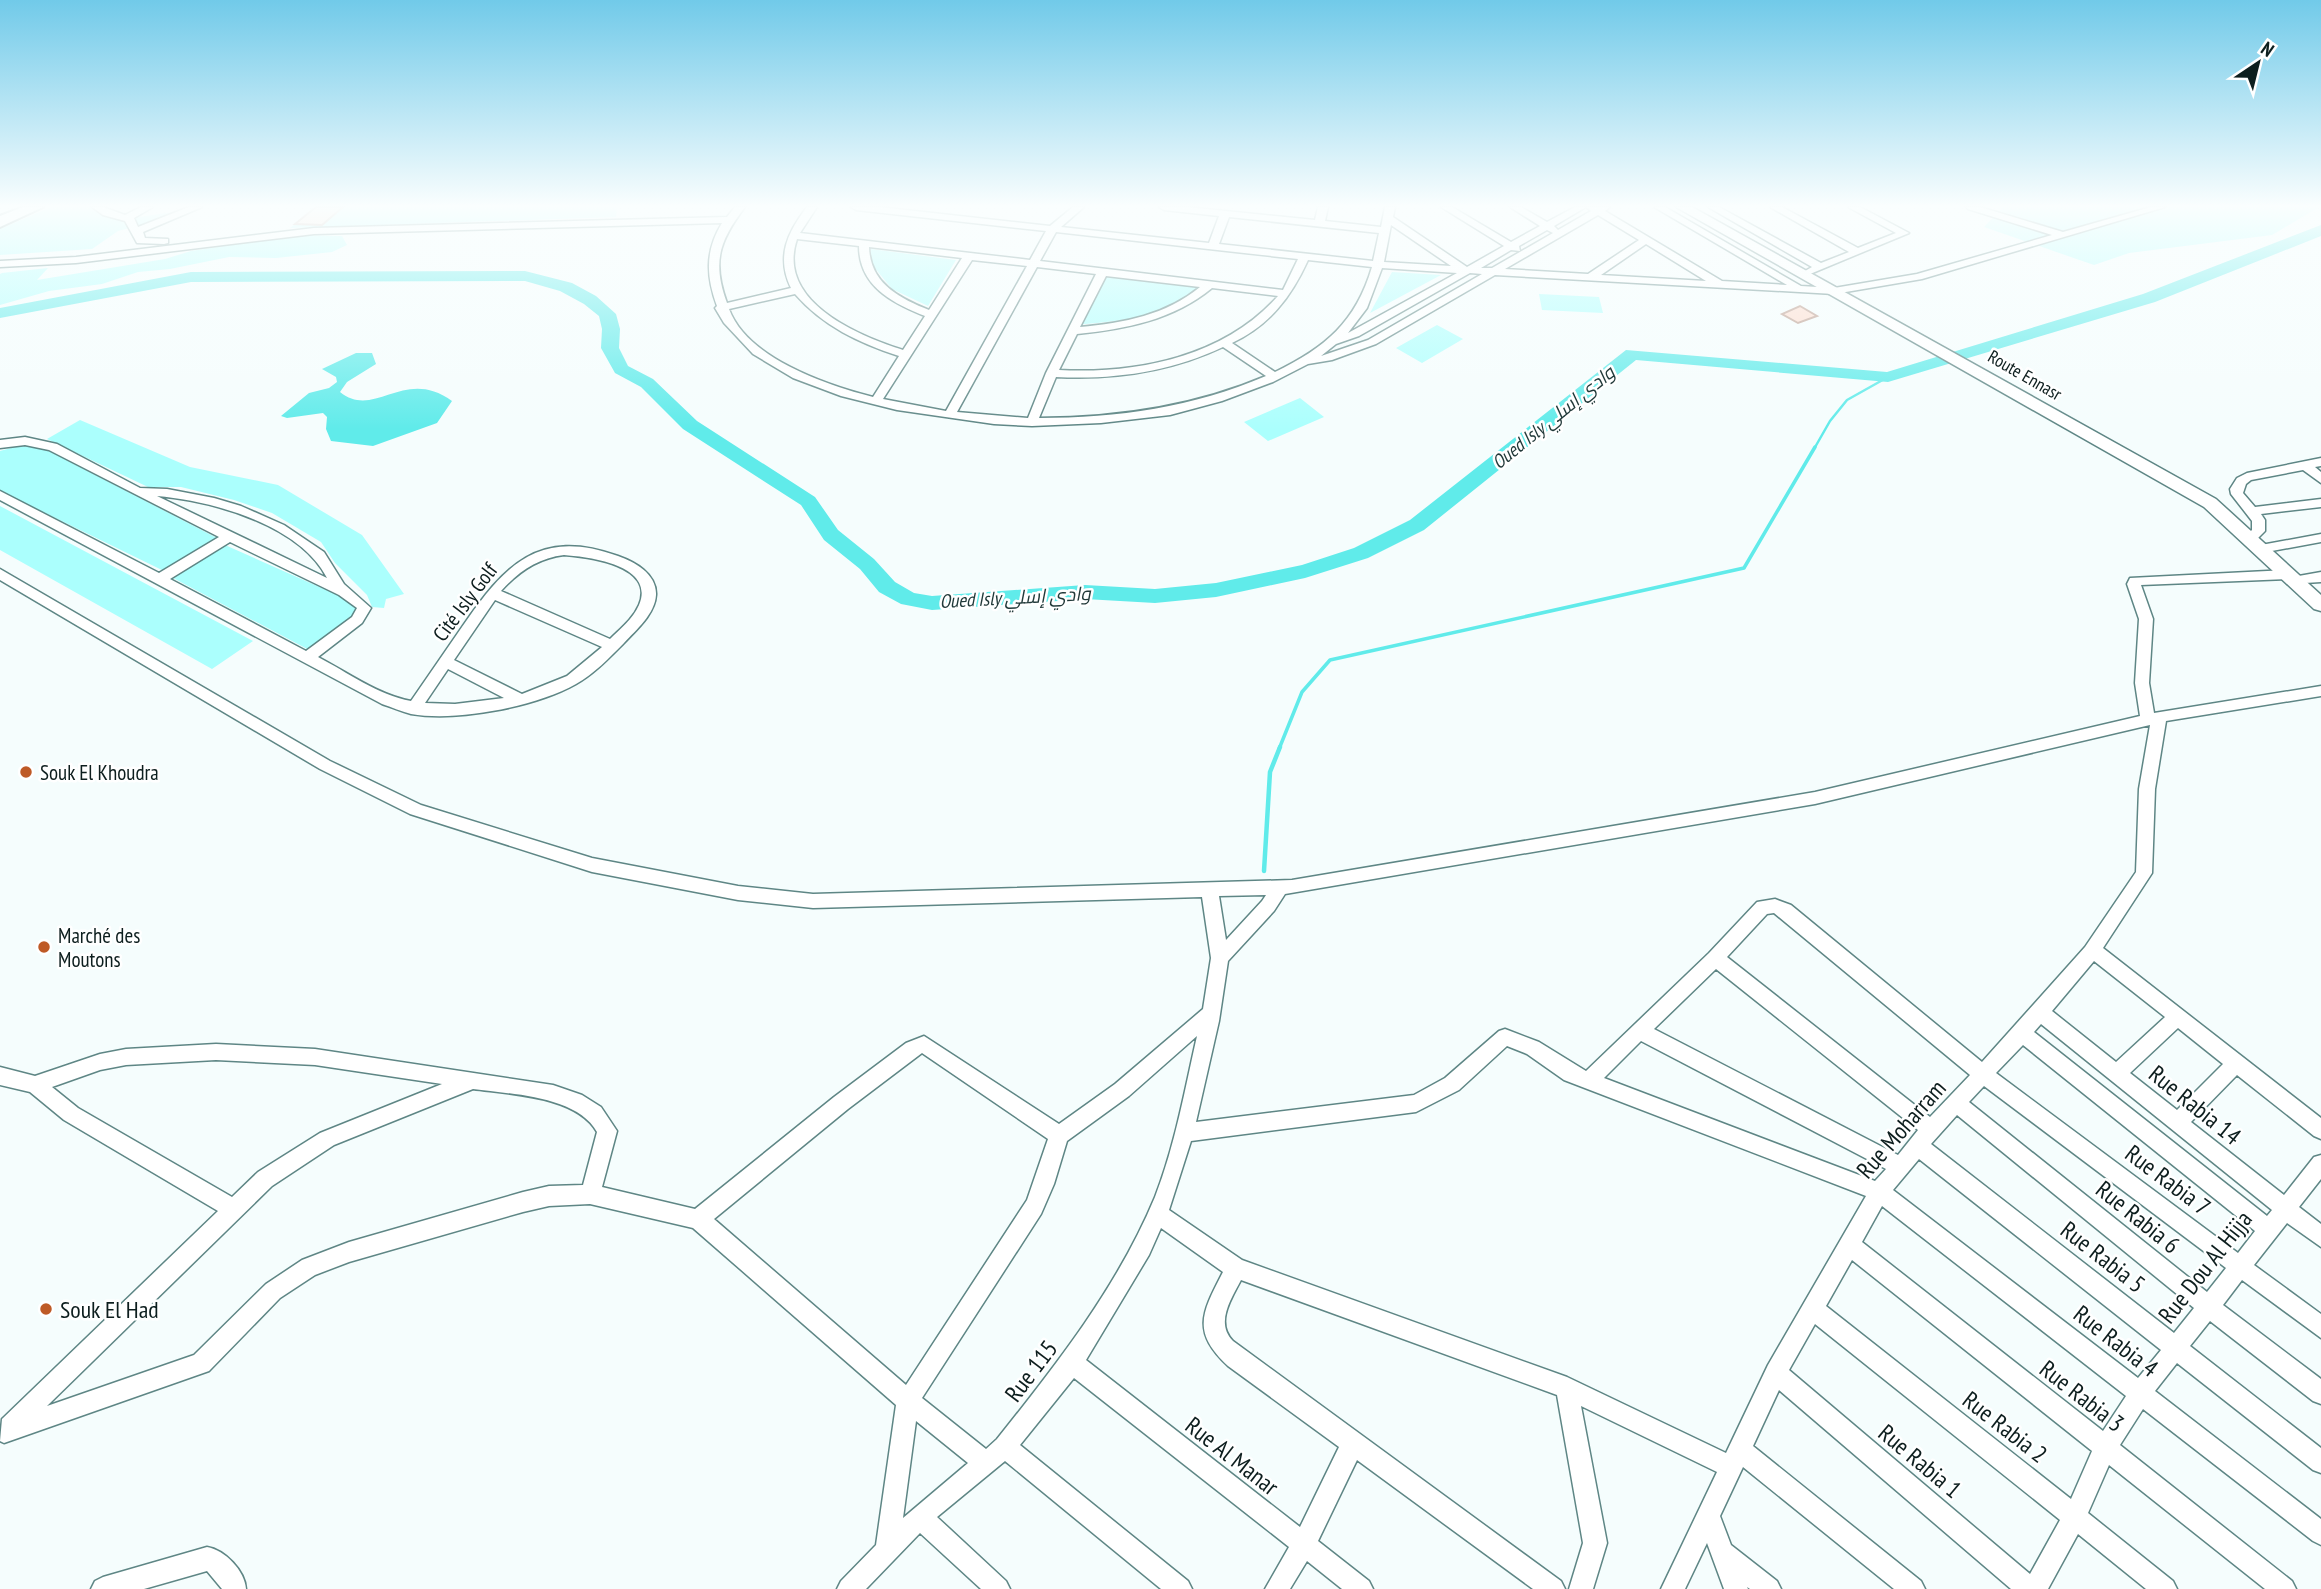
<svg xmlns="http://www.w3.org/2000/svg" width="2321" height="1589" font-family="'PT Sans Narrow',Cairo,sans-serif">
<style>
.green{fill:#abfffd}
.water{fill:#60ebea}
.lines{fill:none;stroke-linecap:round;stroke-linejoin:round}
.stream-far2{stroke:#60ebea;stroke-width:2.5}
.stream-far1{stroke:#60ebea;stroke-width:3.5}
.stream{stroke:#60ebea;stroke-width:4.5}
.river{fill:#60ebea;fill-rule:evenodd}
.building{fill:#fedacb;stroke:#b89788;stroke-width:2}
.minor-casing{stroke:#5e8685;stroke-width:3}
.secondary-casing{stroke:#5e8685;stroke-width:3}
.primary-casing{stroke:#5e8685;stroke-width:4}
.minor{fill:#fff;fill-rule:evenodd}
.secondary{fill:#fff;fill-rule:evenodd}
.primary{fill:#fff;fill-rule:evenodd}
.poi-dot{fill:#be5a26;stroke:#fff;stroke-width:2.5}
.labels{text-anchor:middle;dominant-baseline:central;stroke-width:5;stroke-linejoin:round;paint-order:stroke}
.far-street-label{font-size:18px;fill:#0d1e1e;stroke:#fff}
.far-water-label{font-size:19px;font-style:italic;fill:#223a3a;stroke:#fff}
.street-label{font-size:21px;fill:#0d1e1e;stroke:#fff}
.poi-label{font-size:21px;fill:#0d1e1e;stroke:#fff;text-anchor:start}
.near-street-label{font-size:24px;fill:#0d1e1e;stroke:#fff}
.near-poi-label{font-size:24px;fill:#0d1e1e;stroke:#fff;text-anchor:start}
</style>
<rect width="100%" height="100%" fill="#f5fdfd"/>
<path class="green" d="M51,207H95L106,215L125,219L187,210L173,217L118,231L92,249L0,255V229Z
M317,207H617L616,217L290,228Z
M2003,207H2319L2272,235L2129,253L2094,265L1984,227Z
M299,235L342,236L347,245L332,252L276,258L229,257L170,269L138,272L102,284L49,291L0,305V274L2,273L48,268L37,280L165,259L191,251Z
M871,249L956,260L928,306L892,289L869,261Z
M1392,272L1441,275L1370,313Z
M1108,275L1199,287C1167,318 1118,321 1075,325Z
M1539,294L1599,297L1603,313L1542,310Z
M1437,325L1463,339L1422,363L1396,348Z
M1300,398L1324,417L1268,441L1244,422Z
M80,420L190,467L278,485L362,535L404,594L386,599L384,608L372,607L367,595L335,563L321,542L272,513L234,500L181,487H148L47,439Z
M18,446L41,447L217,538L164,571L0,491V451Z
M0,506L253,641L212,669L0,550Z
M225,545L342,597L355,604L357,616L311,651L173,578Z"/>
<path class="water" d="M356,353H372L376,364L347,382L340,392C375,420 404,366 452,401L437,423L373,446L331,441L326,429L327,417L323,413L287,418L281,416L309,393L329,388L337,382L336,377L322,369Z"/>
<g class="lines">
<path class="stream-far2" d="M1814,449L1830,421L1847,400L1888,377"/>
<path class="stream-far1" d="M1279,749L1302,692L1330,660L1744,568L1815,447"/>
<path class="stream" d="M1264,871L1270,772L1280,747"/>
<path class="river" d="M2321,225V236L2155,302L1888,382L1636,360L1424,530L1368,558L1305,578L1216,597L1155,603L1085,599L932,610L901,604L879,592L860,569L824,540L801,505L683,429L641,387L615,373L601,348L602,329L599,316L584,304L560,291L525,281L191,282L0,318V308L191,272L525,271L572,283L596,296L616,314L620,329L619,348L628,366L653,379L697,421L815,497L838,530L874,559L895,582L914,593L932,596L1085,585L1155,589L1216,583L1302,565L1354,548L1410,520L1626,350L1887,372L2143,294Z"/>
</g>
<path class="building" d="M316,207H343L322,225L295,224Z
M1800,306L1817,316L1798,323L1782,314Z"/>
<g class="lines">
<defs>
<path id="minor" d="M92,207H103L125,215L141,207H153L134,218L138,227L189,207H202L143,232L145,238L168,239V243L164,244L137,243L125,221L103,215Z
M735,207H745C719,241 712,262 727,303L791,288C776,257 787,233 807,207H817L800,233L1030,260L1046,231L856,210L851,207H879L1050,226L1073,207H1084L1061,227L1209,243L1219,216L1164,210L1159,207H1187L1315,220L1318,207H1328L1325,221L1381,227L1385,207H1395L1393,217L1467,267L1504,246L1441,207H1452L1511,242L1540,226L1510,207H1521L1547,222L1575,207H1586L1554,226L1558,230L1591,211L1586,207H1610L1605,211L1722,281L1787,285L1654,207H1665L1801,286L1834,288L1917,274L2052,235L1968,209L1966,207H1980L2063,232L2151,207H2165L1922,279L1834,294L1495,275L1376,344L1332,360L1308,364L1273,382L1222,401L1170,415L1101,423L1032,426L994,424L897,410L841,396L793,378L753,354L724,323L715,308L717,306C706,276 705,251 722,223L314,234L76,263L0,267V261L76,257L314,228L727,217ZM1598,215L1639,240L1588,274L1505,269ZM1229,217L1379,233L1373,261L1219,244ZM1391,225L1451,266L1384,262ZM1547,230L1553,233L1492,268H1481L1511,250L1520,251L1519,246ZM1056,232L1298,259L1283,290L1040,261ZM797,239L859,246C859,286 892,303 925,316L903,350C856,335 776,301 797,239ZM1646,244L1706,281L1601,275ZM869,247L962,258L929,310C899,298 870,283 869,247ZM972,260L1027,266L946,411L883,399ZM1308,260L1372,267C1356,322 1325,348 1275,372L1232,343C1270,325 1291,297 1308,260ZM1037,267L1096,274L1046,373L1028,418L957,412ZM1382,268L1457,273L1348,333L1367,308ZM1470,273L1482,274L1368,340L1321,356L1336,344L1359,336ZM1106,276L1200,287C1166,315 1124,323 1080,327ZM1212,288L1278,296C1224,357 1137,374 1059,370L1077,334C1126,329 1173,320 1212,288ZM795,294C823,326 859,343 899,356L873,397C826,385 747,358 729,309ZM1223,347L1266,376C1193,407 1118,418 1039,418L1056,377C1114,380 1170,372 1223,347Z
M1708,207H1719L1821,263L1849,252L1770,207H1782L1858,248L1896,233L1848,207H1860L1909,233L1810,274L1805,271L1812,267Z
M25,437L57,444L140,488L167,489L214,498L241,506L284,525L324,552L344,584L371,608L362,623L318,657C347,672 378,695 411,701C428,676 445,652 462,627C504,566 538,527 618,556C635,562 657,574 656,595C655,614 636,630 624,643C609,658 594,674 576,684C535,707 457,722 411,714C403,712 391,707 382,704L0,500V491L159,573L219,537L49,450L25,445L0,448V440ZM157,496C213,501 300,525 327,578ZM230,542L339,595L357,608L352,617L306,651L170,579ZM564,555C589,557 656,565 639,605C633,619 620,629 610,639L501,591C518,572 538,558 564,555ZM495,600L602,647L567,676L522,694L454,660ZM448,669L504,698L455,704L425,703Z
M2321,458V466L2315,467L2321,472V483L2303,470L2251,480L2246,484L2243,493L2255,507L2321,499V507L2261,514L2265,520V531L2255,541H2245L2243,538L2252,530V521L2231,494L2230,489L2237,478L2247,473Z
M2321,534V542L2261,553L2254,549L2261,545Z
M0,569L330,761L421,805L592,858L738,886L813,894L1292,880L1815,792L2140,716L2135,683L2139,619L2127,584L2130,578L2287,570L2292,572L2293,577L2321,572V582L2289,584L2288,579L2141,585L2153,619L2149,683L2154,713L2321,686V696L2166,721L2155,789L2152,873L2103,948L2321,1118V1139L2314,1136L2237,1075L2191,1122L2284,1195L2314,1157L2321,1155V1179L2299,1207L2321,1224V1247L2287,1223L2254,1265L2321,1314V1338L2242,1280L2223,1305L2321,1379V1404L2313,1401L2210,1321L2190,1346L2321,1448V1473L2313,1470L2177,1363L2155,1391L2321,1519V1545L2313,1541L2143,1409L2120,1445L2292,1581L2296,1589H2265L2109,1465L2088,1513L2173,1581L2177,1589H2146L2078,1534L2048,1589H2011L1779,1390L1753,1446L1921,1581L1925,1589H1894L1743,1467L1720,1516L1731,1545L1777,1581L1781,1589H1750L1747,1587L1748,1589H1724L1707,1543L1685,1589H1661L1717,1472L1581,1406L1607,1543L1593,1589H1569L1583,1543L1557,1395L1241,1280C1231,1299 1215,1323 1233,1341L1561,1581L1565,1589H1533L1357,1460L1318,1541L1369,1581L1373,1589H1342L1307,1561L1290,1589H1265L1289,1547L1074,1378L1020,1445L1188,1581L1192,1589H1161L1005,1461L937,1517L1006,1581L1010,1589H981L920,1533L866,1589H837L841,1581L876,1545L896,1405L693,1228L590,1204L549,1206L523,1212L349,1262L315,1275L280,1298L209,1371L4,1443L0,1441L2,1419L218,1211L64,1120L30,1092L0,1085V1067L35,1076L100,1054L126,1049L216,1044L315,1049L553,1085L582,1095L601,1107L617,1131L602,1187L695,1209L834,1097L906,1043L924,1036L1059,1124L1115,1084L1203,1009L1211,958L1202,897L813,908L738,900L592,872L410,814L320,769L0,580ZM2150,725L2139,789L2136,872L2085,947L1982,1062L1791,905L1775,899L1757,902L1709,953L1586,1071L1539,1042L1505,1029L1499,1031L1445,1078L1414,1095L1196,1122L1219,1021L1228,961L1274,911L1285,894L1815,804ZM1266,895L1262,901L1226,940L1219,896ZM1774,913L1970,1075L1930,1117L1727,957L1767,914ZM2094,961L2165,1017L2116,1062L2052,1011ZM1716,969L1918,1130L1898,1155L1654,1029ZM2041,1024L2272,1210L2267,1216L2034,1032ZM2178,1028L2223,1064L2177,1110L2130,1073ZM1197,1036C1185,1089 1175,1146 1155,1197C1118,1286 1057,1364 997,1439L986,1449L922,1398L1041,1214L1054,1184L1067,1141L1129,1096ZM1641,1041L1886,1169L1875,1181L1604,1078ZM2023,1045L2255,1231L2238,1253L1996,1073ZM1507,1046L1527,1054L1564,1080L1866,1196L1768,1365L1726,1453L1567,1377L1242,1260L1169,1210L1191,1141L1416,1112L1459,1090ZM922,1053L1048,1139L1027,1200L906,1385L714,1219L848,1109ZM216,1060L315,1065L442,1084L320,1133L258,1172L232,1197L78,1108L52,1087L100,1070L126,1065ZM1984,1086L2226,1268L2207,1292L1969,1102ZM473,1089C510,1094 577,1096 597,1132L583,1185L549,1186L523,1192L349,1242L302,1260L266,1284L194,1355L47,1406L272,1186L334,1145ZM1957,1115L2194,1308L2174,1333L1931,1144ZM1919,1159L2161,1350L2138,1378L1893,1190ZM1882,1206L2126,1396L2103,1431L1862,1242ZM1161,1228L1223,1272C1202,1313 1191,1331 1228,1366L1339,1447L1300,1527L1086,1360L1149,1255ZM1852,1260L2092,1451L2071,1499L1826,1306ZM1815,1324L2060,1520L2030,1574L1789,1370ZM916,1421L968,1463L903,1518Z
M207,1547C225,1550 245,1571 246,1589H222L207,1571L144,1589H91L95,1581L103,1577Z"/>
<path id="secondary" d="M1676,207H1692L2216,499L2321,595V611L2314,609L2204,507Z"/>
<path id="primary" d="M23,207H43L0,227V216Z"/>
</defs>
<use href="#minor" class="minor-casing"/>
<use href="#secondary" class="secondary-casing"/>
<use href="#primary" class="primary-casing"/>
<use href="#minor" class="minor"/>
<use href="#secondary" class="secondary"/>
<use href="#primary" class="primary"/>
</g>
<linearGradient id="sky" x2="0" y2="1"><stop stop-color="#71cae9"/><stop offset="0.48" stop-color="#fafefe"/><stop offset="1" stop-color="#fafefe" stop-opacity="0"/></linearGradient>
<rect width="2321" height="429" fill="url(#sky)"/>
<g class="poi-dot">
<circle cx="26" cy="772" r="7"/>
<circle cx="44" cy="947" r="7"/>
<circle cx="46" cy="1309" r="7"/>
</g>
<g class="labels">
<g class="far-street-label">
<text transform="translate(2025 375) rotate(30)">Route Ennasr</text>
</g>
<g class="far-water-label">
<text transform="translate(1553 417) rotate(-39)">Oued Isly وادي إسلي</text>
<text transform="translate(1015 597) rotate(-3)">Oued Isly وادي إسلي</text>
</g>
<g class="street-label">
<text transform="translate(465 602) rotate(-53)">Cité Isly Golf</text>
</g>
<g class="poi-label">
<text x="40" y="772">Souk El Khoudra</text>
<text x="58" y="935">Marché des<tspan x="58" dy="24">Moutons</tspan></text>
</g>
<g class="near-street-label">
<text transform="translate(2195 1105) rotate(39)">Rue Rabia 14</text>
<text transform="translate(1901 1129) rotate(-49)">Rue Moharram</text>
<text transform="translate(2168 1180) rotate(37)">Rue Rabia 7</text>
<text transform="translate(2138 1217) rotate(39)">Rue Rabia 6</text>
<text transform="translate(2103 1257) rotate(38)">Rue Rabia 5</text>
<text transform="translate(2205 1267) rotate(-52)">Rue Dou Al Hijja</text>
<text transform="translate(2116 1341) rotate(38)">Rue Rabia 4</text>
<text transform="translate(1031 1371) rotate(-53)">Rue 115</text>
<text transform="translate(2082 1396) rotate(38)">Rue Rabia 3</text>
<text transform="translate(2005 1427) rotate(38)">Rue Rabia 2</text>
<text transform="translate(1232 1456) rotate(38)">Rue Al Manar</text>
<text transform="translate(1920 1461) rotate(40)">Rue Rabia 1</text>
</g>
<g class="near-poi-label">
<text x="60" y="1309">Souk El Had</text>
</g>
</g>
<g transform="translate(2258 63) rotate(35)" stroke="#ffffff" stroke-width="5" paint-order="stroke">
<path d="M0-5L12 26L0 18L-12 26Z" fill="#0d1e1e"/>
<text y="-10" font-size="19" font-weight="bold" text-anchor="middle" fill="#0d1e1e">N</text>
</g>
</svg>
